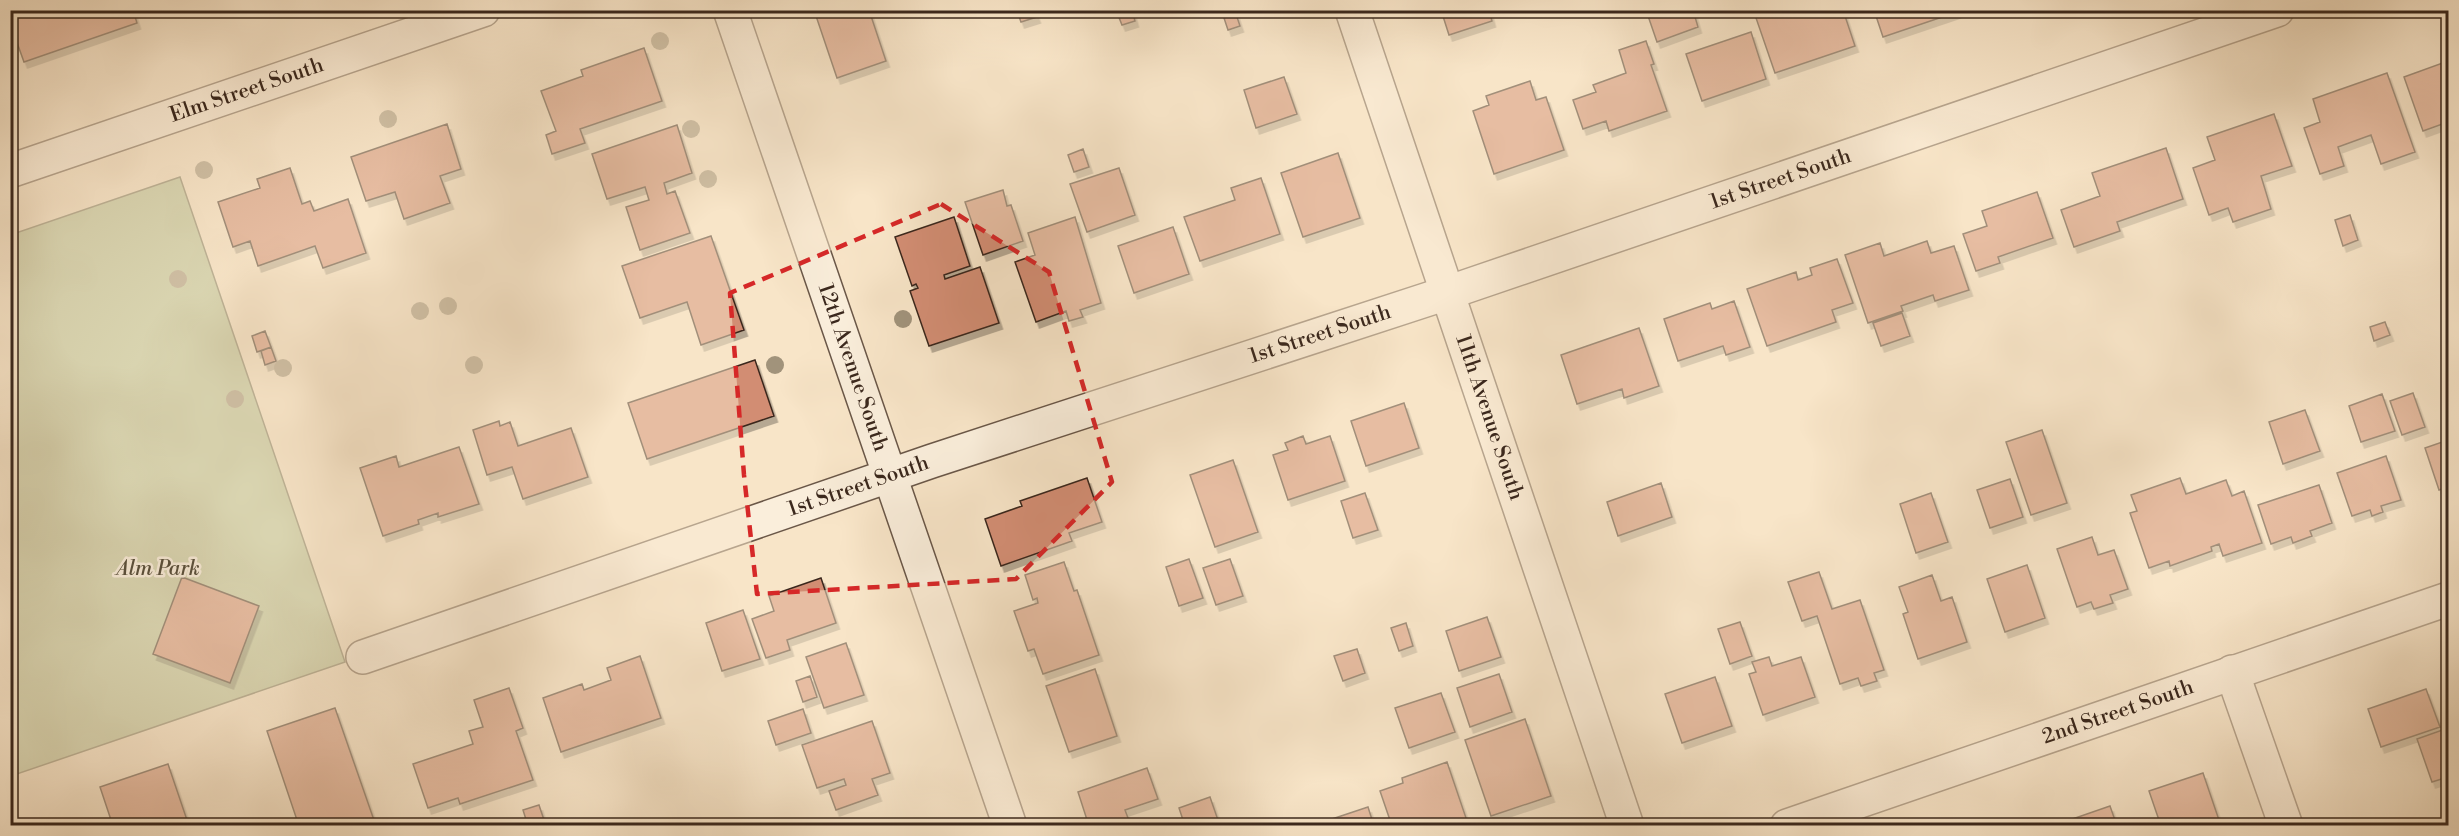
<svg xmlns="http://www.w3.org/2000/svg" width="2459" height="836" font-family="'Libre Bodoni',serif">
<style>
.green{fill:#b8c69a;stroke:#7a775c;stroke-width:1.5}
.building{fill:#d28d73;stroke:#3b281d;stroke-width:1.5;filter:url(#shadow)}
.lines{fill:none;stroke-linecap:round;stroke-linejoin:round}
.minor-casing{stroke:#6a5748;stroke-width:36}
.minor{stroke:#faeedb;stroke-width:33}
.tree{fill:#a1937b}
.marked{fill:none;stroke:#d62828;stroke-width:4.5;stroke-dasharray:12 8;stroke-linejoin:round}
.labels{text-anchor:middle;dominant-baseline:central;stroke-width:5;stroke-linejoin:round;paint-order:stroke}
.street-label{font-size:21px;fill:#3b281d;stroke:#faeedb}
.park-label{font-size:21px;font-style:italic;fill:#5a503c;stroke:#faeedb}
</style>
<defs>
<filter id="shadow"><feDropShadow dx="3.5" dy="6" stdDeviation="0" flood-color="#0004"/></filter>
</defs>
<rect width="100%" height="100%" fill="#f8e5c8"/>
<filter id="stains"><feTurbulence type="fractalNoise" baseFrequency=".00333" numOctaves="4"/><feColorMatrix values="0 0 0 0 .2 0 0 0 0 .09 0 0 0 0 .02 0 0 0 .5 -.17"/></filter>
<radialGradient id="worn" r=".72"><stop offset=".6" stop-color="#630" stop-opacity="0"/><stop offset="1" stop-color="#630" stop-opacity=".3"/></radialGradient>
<path class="green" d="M180,177L345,662L11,776L10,235Z"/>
<path class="building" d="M18,10H133L137,23L24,62L10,23V13Z
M814,10H869L886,61L837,78Z
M1034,10L1037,17L1021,22L1017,11Z
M1116,10H1132L1135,21L1122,25Z
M1441,10H1489L1492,21L1449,35Z
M1646,10H1693L1698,27L1657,42Z
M1767,10H1799L1800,16L1817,10H1843L1855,46L1775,73L1755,15Z
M1874,10H1956L1957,12L1883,37Z
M1236,14L1240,26L1228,30L1224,18Z
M1751,32L1766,79L1702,101L1686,54Z
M1646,41L1654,64L1651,65L1667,111L1609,131L1606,121L1583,129L1573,100L1596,92L1593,85L1626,73L1619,50Z
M644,48L662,101L580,129L585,143L552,154L546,135L556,131L541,91L583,76L581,70Z
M2448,61V122L2423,131L2404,77Z
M2387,73L2415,152L2381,164L2371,135L2338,147L2344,166L2320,174L2304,128L2320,122L2313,99Z
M1284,77L1297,114L1256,128L1244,90Z
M1530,81L1536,100L1546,97L1564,150L1494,174L1473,111L1489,105L1486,96Z
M2274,114L2292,166L2261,176L2271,209L2233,222L2228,208L2209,215L2193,168L2215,160L2207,137Z
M447,124L461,169L440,176L450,203L404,219L395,192L366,201L351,157Z
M677,125L692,173L664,183L667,194L675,191L690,233L640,250L626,207L649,200L645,187L607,199L592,154Z
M2166,148L2183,199L2117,222L2120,231L2074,247L2061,210L2100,196L2092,173Z
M1083,149L1089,167L1074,172L1068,155Z
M1338,153L1360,218L1303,237L1281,173Z
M290,168L302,204L310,201L314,211L348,199L366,253L323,268L315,246L258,266L250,241L233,247L218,202L260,188L257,179Z
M1119,168L1135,215L1087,232L1070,184Z
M1261,178L1280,234L1200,261L1184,217L1235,200L1231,188Z
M1003,190L1007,206L1011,205L1023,241L983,255L965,202Z
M2037,192L2053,238L1998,257L2000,263L1976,271L1963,234L1987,226L1982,211Z
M2350,215L2358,240L2343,246L2335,220Z
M954,217L970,266L944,275L945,279L980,267L999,323L929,346L910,291L918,288L916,284L912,286L895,237Z
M1075,217L1101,303L1080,310L1083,317L1069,321L1066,311L1036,322L1015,262L1035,255L1028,233Z
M1173,227L1189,274L1134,293L1118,246Z
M711,236L744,330L701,345L687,302L640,318L622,266Z
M1927,241L1931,253L1954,246L1969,290L1935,301L1933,295L1901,306L1903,311L1868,323L1845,255L1880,243L1884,256Z
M1837,259L1853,303L1832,310L1836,322L1767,346L1747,289L1796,272L1798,280L1812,275L1810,268Z
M1734,301L1750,347L1726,355L1723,346L1678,361L1664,319L1710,303L1712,309Z
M1902,313L1910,336L1881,346L1873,323Z
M2385,322L2390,335L2374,341L2370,327Z
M1639,328L1659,386L1624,398L1622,389L1577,404L1561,355Z
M265,331L271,347L257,352L252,336Z
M271,347L276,361L265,365L261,351Z
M755,360L774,416L647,459L628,403Z
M2413,393L2425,427L2402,435L2390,401Z
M2382,394L2395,431L2361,442L2349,406Z
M1404,403L1419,448L1366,466L1351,421Z
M2305,410L2320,451L2283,464L2269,422Z
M499,421L500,426L510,422L518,446L571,428L588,477L523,499L512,467L487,475L473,430Z
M2042,430L2067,503L2031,515L2006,442Z
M1303,436L1306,444L1330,436L1345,481L1288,500L1273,455L1288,450L1285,443Z
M2448,440V487L2439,490L2425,448Z
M459,447L479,504L438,517V513L418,520L419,524L383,536L360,468L396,456L399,467Z
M2386,456L2401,500L2381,506L2383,512L2372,516L2370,510L2352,516L2337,473Z
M1233,460L1258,532L1215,547L1190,475Z
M1087,478L1102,522L1069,533L1072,541L1001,566L985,519L1022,506L1020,501Z
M2180,478L2186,494L2226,480L2232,496L2244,491L2262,543L2223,556L2219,544L2211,547L2212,551L2170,566L2169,561L2149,568L2130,513L2137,511L2131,495Z
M2010,479L2023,517L1990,528L1977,490Z
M1661,483L1672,517L1618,536L1607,502Z
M2319,485L2332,523L2310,531L2312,536L2293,543L2291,537L2271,544L2258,505Z
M1365,493L1378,530L1353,538L1341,501Z
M1931,493L1948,542L1916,553L1900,504Z
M2092,537L2098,555L2114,550L2128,589L2110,595L2113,603L2094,609L2091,602L2077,607L2057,549Z
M1189,559L1203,598L1179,606L1166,567Z
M1230,559L1243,596L1216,605L1203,568Z
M1064,562L1074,591L1077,590L1099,655L1043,674L1034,649L1028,651L1014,611L1038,603L1037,598L1033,600L1025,575Z
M2027,565L2045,618L2005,632L1987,579Z
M1819,572L1832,609L1860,600L1884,670L1874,673L1877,681L1861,686L1858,678L1840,684L1817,616L1802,621L1788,582Z
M1932,575L1941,601L1952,597L1967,642L1918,659L1903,614L1908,612L1899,587Z
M182,577L259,606L230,683L153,654Z
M821,578L836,623L787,640L790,650L766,658L752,619L774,611L769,596Z
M743,610L760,659L722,671L706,623Z
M1487,617L1501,657L1459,671L1446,631Z
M1740,622L1752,656L1730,664L1718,629Z
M1406,623L1413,646L1399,651L1391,628Z
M846,643L864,695L824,708L806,657Z
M1357,649L1365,673L1343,681L1334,656Z
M640,656L661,718L561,752L543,698L582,684L584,690L611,680L607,668Z
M1769,657L1772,666L1801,657L1815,697L1763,715L1749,674L1756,672L1752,662Z
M1095,669L1117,736L1069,752L1046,686Z
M1499,674L1512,712L1470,727L1457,688Z
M810,676L817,697L803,702L796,681Z
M1715,677L1732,726L1682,743L1665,694Z
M509,688L523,728L516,731L533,780L460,804L458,798L428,808L413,764L473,744L469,731L483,727L474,700Z
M2426,689L2440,727L2381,747L2368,709Z
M1441,693L1455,732L1409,748L1395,708Z
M335,708L376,826H299L267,731Z
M803,709L811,733L776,745L768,721Z
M1525,719L1551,796L1491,816L1465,740Z
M872,721L890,773L872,779L878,795L836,810L829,791L846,785L844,779L817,788L802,745Z
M2448,728V777L2432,782L2417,739Z
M1447,762L1466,818L1446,826H1418L1416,820L1392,826L1380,791L1403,783L1402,778Z
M168,764L189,826H113L100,787Z
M1147,768L1158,799L1125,810L1128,818L1105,826H1089L1078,792Z
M2203,773L2221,826H2161L2149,791Z
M1210,797L1220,826H1185L1179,808Z
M539,805L546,826H528L523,810Z
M2110,806L2117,826H2055V825Z
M1368,807L1374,826L1314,825Z"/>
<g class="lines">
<defs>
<g id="minor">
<path id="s1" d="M730,10L1010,826"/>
<path id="s2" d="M1352,10L1627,826"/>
<path id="s3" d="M10,171L483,10"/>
<path id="s4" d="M363,657L932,461L1447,293L2277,10"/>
<path d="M2232,672L2286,826"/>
<path id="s5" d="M1787,826L2448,599"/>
</g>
</defs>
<use href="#minor" class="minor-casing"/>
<use href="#minor" class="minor"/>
</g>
<g class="tree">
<circle cx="660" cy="41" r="9"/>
<circle cx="388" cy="119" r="9"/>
<circle cx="691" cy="129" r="9"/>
<circle cx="204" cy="170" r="9"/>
<circle cx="708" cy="179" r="9"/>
<circle cx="178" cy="279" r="9"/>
<circle cx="448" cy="306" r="9"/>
<circle cx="420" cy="311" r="9"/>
<circle cx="903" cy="319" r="9"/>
<circle cx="474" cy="365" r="9"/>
<circle cx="775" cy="365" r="9"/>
<circle cx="283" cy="368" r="9"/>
<circle cx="235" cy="399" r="9"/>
</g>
<path d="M0 0H2459V836H0ZM941,204L1049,272L1112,482L1016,579L757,594L744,475L730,293Z" fill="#f8e5c8" fill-opacity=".55" fill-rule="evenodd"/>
<path class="marked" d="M941,204L1049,272L1112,482L1016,579L757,594L744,475L730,293Z"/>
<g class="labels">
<g class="street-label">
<text stroke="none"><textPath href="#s3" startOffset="250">Elm Street South</textPath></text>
<text stroke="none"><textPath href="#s4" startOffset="1496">1st Street South</textPath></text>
<text stroke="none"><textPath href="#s4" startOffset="1010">1st Street South</textPath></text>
<text stroke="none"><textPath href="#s1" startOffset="378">12th Avenue South</textPath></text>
<text stroke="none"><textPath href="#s2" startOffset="430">11th Avenue South</textPath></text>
<text stroke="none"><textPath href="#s4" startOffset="524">1st Street South</textPath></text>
<text stroke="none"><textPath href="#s5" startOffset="350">2nd Street South</textPath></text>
</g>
<g class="park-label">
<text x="158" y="569">Alm Park</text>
</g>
</g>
<rect width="2459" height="836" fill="none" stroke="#f8e5c8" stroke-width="36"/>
<rect x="12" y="12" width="2435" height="812" fill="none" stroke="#3b281d" stroke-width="3"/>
<rect x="18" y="18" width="2423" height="800" fill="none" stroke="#3b281d" stroke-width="1.5"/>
<rect width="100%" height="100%" filter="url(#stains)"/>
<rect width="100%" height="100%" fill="url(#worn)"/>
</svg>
